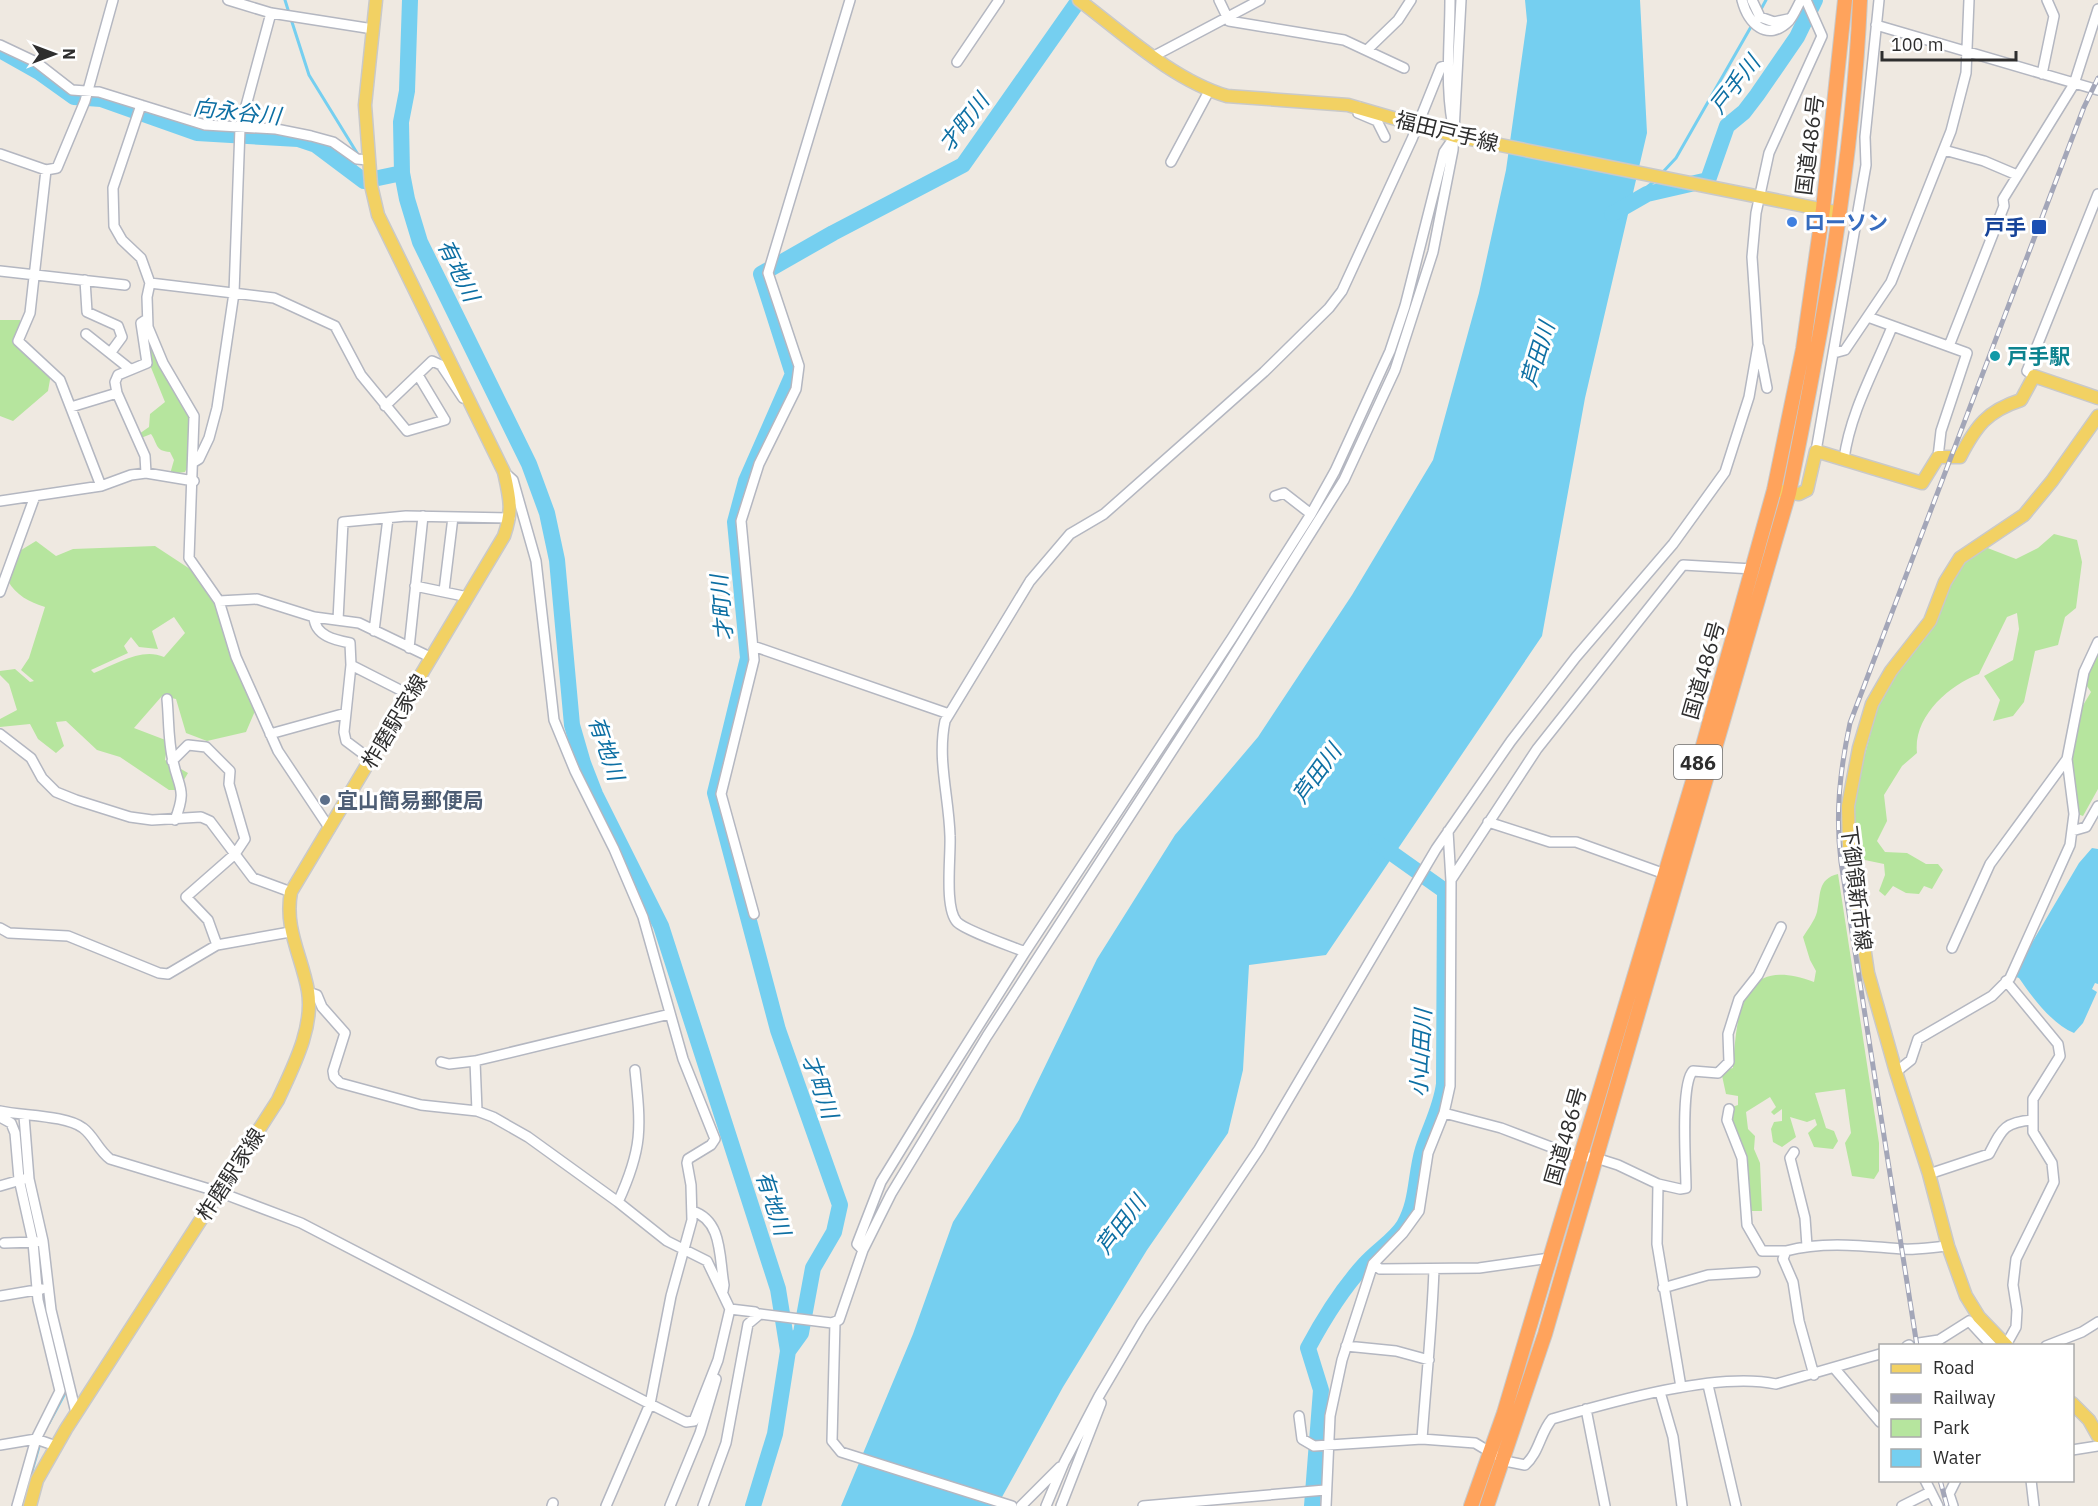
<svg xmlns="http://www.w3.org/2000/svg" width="2098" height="1506" font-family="'IBM Plex Sans','Noto Sans JP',sans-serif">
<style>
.green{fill:#b6e59e;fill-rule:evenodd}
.water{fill:#75cff0}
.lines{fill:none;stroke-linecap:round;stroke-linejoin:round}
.stream{stroke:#75cff0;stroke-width:3}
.river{stroke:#75cff0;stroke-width:16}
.minor-casing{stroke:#b4b7c1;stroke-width:12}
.major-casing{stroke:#c9c9c9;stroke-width:15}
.highway-casing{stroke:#c9c9c9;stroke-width:16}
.minor{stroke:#fff;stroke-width:9}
.major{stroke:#f2d163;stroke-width:12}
.highway{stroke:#ffa35c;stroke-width:14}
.rail-casing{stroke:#a3a6b8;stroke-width:5}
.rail{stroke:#fff;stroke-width:3;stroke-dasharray:9;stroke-linecap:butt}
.shop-dot{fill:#3f7fe0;stroke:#fff;stroke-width:2}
.transit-dot{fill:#1a4fb4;stroke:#fff;stroke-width:2}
.culture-dot{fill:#0f9aa8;stroke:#fff;stroke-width:2}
.service-dot{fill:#5c6f8a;stroke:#fff;stroke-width:2}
.labels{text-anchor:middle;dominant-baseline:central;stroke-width:6;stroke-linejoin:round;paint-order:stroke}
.shield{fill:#fff;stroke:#6d6d6d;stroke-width:1.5}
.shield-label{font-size:20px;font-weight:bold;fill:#2e2e2e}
.street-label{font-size:21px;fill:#2e2e2e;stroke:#fff}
.shop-label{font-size:21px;font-weight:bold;fill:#366cbe;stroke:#fff;text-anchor:start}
.transit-label{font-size:21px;font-weight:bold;fill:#164399;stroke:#fff;text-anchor:end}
.culture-label{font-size:21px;font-weight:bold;fill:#0d838f;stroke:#fff;text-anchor:start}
.service-label{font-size:21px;font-weight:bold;fill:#4e5e75;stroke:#fff;text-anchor:start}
.water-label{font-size:22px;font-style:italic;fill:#0d6fa3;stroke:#fff}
</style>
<rect width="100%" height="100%" fill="#efe9e1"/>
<path class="green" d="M0,320H20L21,327L13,338L51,374L48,391L13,421L0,416Z
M143,327L192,416L190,461L185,472L170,474L174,460L170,452C155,451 158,444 151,434L141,438L139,434L149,427L150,414L165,402L150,365V350Z
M2054,534L2077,540L2082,562L2076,608L2065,617L2058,645L2035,651L2024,702L2013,716L1993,721L2000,700L1984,676L2013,660L2019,629L2017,613L2007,617L1979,674C1948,686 1913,717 1917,753L1902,766L1884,795L1887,821L1877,841L1885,852L1907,853L1926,864H1938L1943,870L1932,889L1924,886L1919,894L1906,893L1893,886L1885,896L1879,891L1885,875L1884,864L1860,859L1859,846L1852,833L1857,784L1880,698L1958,567L1985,547L2016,559L2038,548Z
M36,541L56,556L73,549L155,546L190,569L218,606L233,660L255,711L246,732L207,741L186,733L176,699L162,696L134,728L168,741L165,760L188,773L178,790H169L120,757L97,750L66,721L56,722L64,746L56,753L38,739L30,724L0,727V719L17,710L9,684L0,675V671L15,669L30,682L34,681L21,670L29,658L45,607C29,602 16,595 8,581L13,555ZM174,617L185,633L164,657C142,647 116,664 94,673L91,670L128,653L124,646L131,637L139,647L158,649L152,631Z
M2098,646V789L2083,816L2069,811L2073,722L2091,692L2082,679L2095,660Z
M1838,874L1879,1143V1171L1874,1179L1852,1176L1845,1143L1851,1133L1845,1089L1815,1093L1826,1128L1834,1131L1838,1141L1833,1149L1814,1147L1808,1133L1817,1125L1815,1119L1807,1122L1790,1117L1796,1137L1782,1147L1773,1142L1771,1129L1774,1122L1782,1121V1109L1774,1115L1771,1112L1776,1107L1770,1097L1746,1112L1748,1129L1755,1136L1754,1149L1760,1163L1762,1211H1751L1746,1156L1731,1123L1732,1107L1738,1105V1096L1726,1094L1721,1071L1733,1068C1737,1013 1740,954 1814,982L1816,971L1810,960L1803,937C1808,929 1815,920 1817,912C1821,895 1817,879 1838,874Z"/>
<path class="water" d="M1525,0H1640L1647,133L1585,398L1542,636L1326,955L1249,965L1243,1070L1228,1133L1147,1250L1063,1387L997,1506H841L913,1334L953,1222L1019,1120L1097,959L1175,835L1258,737L1352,595L1433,460L1479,293L1506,170L1527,21Z
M2092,848L2098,849V984L2095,983L2092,989L2097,992L2083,1023L2074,1033C2052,1024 2032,997 2019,978L2016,977V970L2079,863Z"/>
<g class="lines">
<path class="stream" d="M285,0L289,13
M1760,11L1766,0
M291,19L309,75L357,153
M351,172L355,166
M1662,173L1676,158L1752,25
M1628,202L1656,180
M42,1295L64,1385V1395L49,1423
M22,1506L40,1443"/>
<path class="river" d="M410,0L407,91L401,122L402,173L407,199L420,242L529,464L547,513L557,560L572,725L583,763L595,794L661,926L778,1289L788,1351L775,1434L753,1506
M0,50L39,72L74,97L101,99L197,133L298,139L316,145L364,181L402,173
M1612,214L1647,194L1708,180L1727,126L1744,112L1757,95L1797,37L1815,0
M788,1351L801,1333L813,1268L834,1232L840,1205L778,1030L715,793L748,658L735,522L746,481L793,374L761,274L833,233L963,165L1079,0
M1312,1506L1321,1390L1308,1348C1324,1318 1342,1289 1365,1264C1376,1251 1395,1240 1404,1225C1418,1201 1415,1175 1423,1149C1430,1127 1441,1108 1444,1084L1445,891L1376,842"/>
<defs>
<path id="minor" d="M228,0L271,13L373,29
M1219,0L1229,21L1344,40L1404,68
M1742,0C1748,23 1767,43 1789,21C1794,15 1797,7 1801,0
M1752,0L1760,17L1774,22L1788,19
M1876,25L2098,90
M0,45L36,62L72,90L99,92L205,125L276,129L311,136L333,142L357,159L368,160
M1368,49L1398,20L1411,0
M1154,56L1260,0
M957,62L999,0
M2042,74L2054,16L2047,0
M141,105L113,188L114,226L122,240L141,258L150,283L274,298L335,326L361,375L407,431L445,420L418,375
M1359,107L1358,113L1377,121L1385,137
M1944,150L1984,161L2017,175
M0,154L46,170L57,168L85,101L113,0
M1171,162L1209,91
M46,170L30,313L18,341L60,380L101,486
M0,271L125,285
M85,280L87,312L118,326L122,337L111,352
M150,283L147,297L148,327L163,363L194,416L189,558L219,601L236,657L278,751L330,829
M1868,317L1967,353L1941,431L1938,457
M86,334L130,369
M1949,346L2004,206L2003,199L2074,84L2098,9
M1759,347L1767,388
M1834,353L1845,350L1891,282L1951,131L1966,73L1969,0
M2034,376L2027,371L2098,194
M117,393L145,456L146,473
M385,406L432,361L441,365L463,398
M71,407L117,393L115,382L118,375L147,363L141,323L147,319
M1816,451L1866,165L1865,137L1879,0
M1844,459C1850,413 1875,369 1892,327
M194,462L199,459L209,438L217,408L234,293L240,128L271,13
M504,472L513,480L536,561L554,720L575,771L614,849L643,917L683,1059L715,1139L711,1145L688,1159L687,1163L691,1185L692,1220L671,1296L650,1404L606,1506
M1275,496L1284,493L1311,514
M0,501L101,486L131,475L146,473L194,481
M415,586L468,597
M444,591L453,517
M0,592L35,496
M219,601L257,599L314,617L359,623L432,658
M314,617C315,636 335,640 350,643L351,665L410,695
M338,620L343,522L406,516L510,518
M374,631L388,518
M753,646L949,714
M409,648L423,516
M351,665L344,732L346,741L370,759
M167,699C169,719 168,741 173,761C179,790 187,788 175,820
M0,734L31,758L42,778L56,792L76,800L130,817L152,820L201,817L210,821L253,878L291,892
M270,734L346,713
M172,761L188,745L206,747L230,771L229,784L245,839L235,854L186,897L208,920L217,945
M1488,822L1550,842H1576L1665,874
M2072,831L2086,827L2098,806
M1451,880L1537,749L1683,565L1753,569
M754,914L721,794L754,660L741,521L759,464L796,389L799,366L768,273L850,0
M0,928L9,933L68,936L159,973L168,974L217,945L290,932
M1952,948L1990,864L2067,759
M1025,952C1011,946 966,931 957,922C944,908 951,856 950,836C949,797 937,760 945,721L1030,581L1070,534L1104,514L1192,436L1264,372L1329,308L1342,291L1412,139L1441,67L1448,65
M475,1061L477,1111
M441,1062L449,1064L475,1061L670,1014
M1896,1072L1911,1060L1918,1039L1992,996L2010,978L2070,845L2074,814L2067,759L2084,672L2098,642
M1729,1109L1727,1120L1742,1158L1747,1225L1762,1251H1786
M0,1111C22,1116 66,1115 83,1128C94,1136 98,1150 110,1159L219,1192L301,1223L650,1404L686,1422L694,1421L718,1360L730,1309L707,1261L667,1241L618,1202L528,1137L493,1117L477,1111L421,1105L340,1083L334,1077L333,1071L345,1033L322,1007L317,995L308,992
M1444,1113L1501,1128L1572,1155L1596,1158L1618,1165L1658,1184L1680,1189L1686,1188C1686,1166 1680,1084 1693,1071L1718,1073L1729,1062L1728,1034L1739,999L1758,975L1781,927
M24,1116L29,1179L43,1241L51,1310L76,1413
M0,1117L11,1123L15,1133L19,1179L33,1242L38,1300L60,1391L36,1439L17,1506
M1794,1152L1790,1158L1805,1218L1807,1246
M1929,1174L1989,1154C2002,1129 2004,1122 2033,1120
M1658,1184L1657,1244L1681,1387
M0,1186L24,1179
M618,1202C643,1148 641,1128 635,1070
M692,1211C723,1220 719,1258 724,1285L723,1291
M4,1243L37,1242
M863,1250L857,1244L881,1182L924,1112L1025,952L1232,638L1311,514L1335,471L1390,351L1405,306L1444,152L1455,136C1444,91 1450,45 1450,0
M1373,1264L1380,1269L1479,1268L1550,1258
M1663,1288L1708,1275L1755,1272
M0,1296L42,1289
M730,1309L755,1312L758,1315
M835,1322L832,1441L841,1452L1012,1506
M1919,1343L1939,1340L1969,1321L1992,1346
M2006,1345L2016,1327L2017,1310L2013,1285L2016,1259L2054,1182L2052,1163L2033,1132V1099L2060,1056L2058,1044L2006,981
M1346,1346L1396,1351L1429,1360
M1907,1346L1909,1345
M2046,1346L2082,1332L2098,1322
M1835,1369L1880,1422
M1814,1375L1799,1321L1793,1282L1783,1259L1786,1251C1823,1241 1864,1246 1902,1249C1917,1250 1933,1247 1948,1246
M1708,1385L1736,1506
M1660,1392L1673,1437L1682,1506
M1586,1409L1605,1506
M1299,1416L1302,1439L1314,1446L1422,1439L1475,1443L1505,1461L1525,1465C1539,1453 1540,1433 1552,1419C1611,1402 1718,1371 1776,1384L1880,1354
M1422,1439C1426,1382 1432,1326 1434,1269
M0,1445L36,1439L56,1446
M2072,1450L2098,1446
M1925,1480L1938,1506
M2031,1480L2034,1506
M552,1506L553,1503
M670,1506L700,1433L716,1379
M703,1506L726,1443L748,1324L760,1314L832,1323L839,1320L863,1250L891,1194L987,1036L1220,677L1344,480L1395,370L1433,252L1453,150L1461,0
M1021,1506L1060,1467
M1046,1506L1064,1463L1099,1396L1142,1323L1259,1149L1436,849L1511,741L1576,657L1673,544L1725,472L1749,397L1758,345L1752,257L1756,213L1769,153L1822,36L1806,0
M1061,1506L1101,1403
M1143,1506L1325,1490
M1326,1506L1330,1416L1342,1360L1373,1264L1403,1233L1419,1211L1428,1153L1444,1113L1450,1086L1451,881L1448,831
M1902,1506L1930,1492
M1953,1506L1949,1494L1956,1480"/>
<path id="major" d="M1079,0C1124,34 1173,80 1227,96L1348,105L1455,136L1840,213
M1774,490L1799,494L1807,490L1816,451L1922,483L1938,457H1960C1976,426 1987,411 2021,400L2034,376L2098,398
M2007,1346L1979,1317L1966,1296L1948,1246L1929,1174L1896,1072L1868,973L1849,846L1848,806L1859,748L1872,704L1891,671L1930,621L1945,582L1960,558L2024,515L2052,481L2098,416
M2072,1403L2089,1420L2098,1436
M30,1506L37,1480L66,1429L278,1100C293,1067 314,1028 308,991C302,957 284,928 291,892L504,536C513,510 510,499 504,472L378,215L371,185L365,105L376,0"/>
<path id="highway" d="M1471,1506L1504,1413L1550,1258L1697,767L1774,490L1803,349L1823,209L1845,0
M1487,1506L1545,1334L1789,493C1822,331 1853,166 1860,0"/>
</defs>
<use href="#minor" class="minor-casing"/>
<use href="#major" class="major-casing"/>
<use href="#highway" class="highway-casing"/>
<use href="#minor" class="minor"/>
<use href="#major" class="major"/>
<use href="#highway" class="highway"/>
<defs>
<path id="rail" d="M1917,1346L1841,862C1835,814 1840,770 1850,723L2084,107L2098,78
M1940,1480L1947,1506"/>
</defs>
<use href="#rail" class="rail-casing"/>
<use href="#rail" class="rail"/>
</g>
<circle class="shop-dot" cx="1792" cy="222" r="6"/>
<rect class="transit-dot" x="2031" y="219" width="16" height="16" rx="3"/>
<circle class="culture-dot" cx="1995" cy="356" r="6"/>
<circle class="service-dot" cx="325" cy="800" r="6"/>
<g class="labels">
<rect class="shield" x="1674" y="745" width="48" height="34" rx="4.5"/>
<g class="shield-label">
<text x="1698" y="762">486</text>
</g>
<g class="street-label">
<text transform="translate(1447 131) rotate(14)">福田戸手線</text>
<text transform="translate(1809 145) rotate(-83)">国道486号</text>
<text transform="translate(1703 670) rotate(-74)">国道486号</text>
<text transform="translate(394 721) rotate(-59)">柞磨駅家線</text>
<text transform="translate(1857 888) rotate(83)">下御領新市線</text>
<text transform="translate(1565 1136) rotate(-74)">国道486号</text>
<text transform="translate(230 1174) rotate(-57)">柞磨駅家線</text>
</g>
<g class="shop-label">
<text x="1804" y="222">ローソン</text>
</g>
<g class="transit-label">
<text x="2026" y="227">戸手</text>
</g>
<g class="culture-label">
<text x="2007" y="356">戸手駅</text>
</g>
<g class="service-label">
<text x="337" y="800">宜山簡易郵便局</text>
</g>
<g class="water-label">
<text transform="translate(1734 84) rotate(-52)">戸手川</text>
<text transform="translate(237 111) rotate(6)">向永谷川</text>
<text transform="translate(963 122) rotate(-52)">才町川</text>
<text transform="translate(459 270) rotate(64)">有地川</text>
<text transform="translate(1537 354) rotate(-73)">芦田川</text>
<text transform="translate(721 608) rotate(-95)">才町川</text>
<text transform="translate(607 748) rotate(71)">有地川</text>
<text transform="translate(1316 773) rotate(-54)">芦田川</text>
<text transform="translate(1420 1053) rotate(-87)">小山田川</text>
<text transform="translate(821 1086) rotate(71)">才町川</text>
<text transform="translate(774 1203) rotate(72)">有地川</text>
<text transform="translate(1120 1224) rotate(-53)">芦田川</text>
</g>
</g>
<rect x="1879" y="1344" width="195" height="138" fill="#ffffff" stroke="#ababab" stroke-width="1.5"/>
<rect x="1891" y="1364" width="30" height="9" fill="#f2d163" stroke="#ababab" stroke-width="1.5"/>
<text x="1933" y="1374" font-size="18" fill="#2e2e2e">Road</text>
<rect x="1891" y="1394" width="30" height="9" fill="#a3a6b8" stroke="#ababab" stroke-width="1.5"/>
<text x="1933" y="1404" font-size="18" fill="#2e2e2e">Railway</text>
<rect x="1891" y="1419" width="30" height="18" fill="#b6e59e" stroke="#ababab" stroke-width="1.5"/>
<text x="1933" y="1434" font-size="18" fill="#2e2e2e">Park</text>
<rect x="1891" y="1449" width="30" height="18" fill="#75cff0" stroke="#ababab" stroke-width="1.5"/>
<text x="1933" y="1464" font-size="18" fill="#2e2e2e">Water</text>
<g transform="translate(54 54) rotate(90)" stroke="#ffffff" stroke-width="4.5" paint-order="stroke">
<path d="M0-4.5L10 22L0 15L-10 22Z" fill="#2e2e2e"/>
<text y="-9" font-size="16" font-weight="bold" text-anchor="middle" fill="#2e2e2e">N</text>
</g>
<path d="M1882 51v9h134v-9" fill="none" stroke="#2e2e2e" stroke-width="3"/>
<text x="1891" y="51" font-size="18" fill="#2e2e2e" stroke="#ffffff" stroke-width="4.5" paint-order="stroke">100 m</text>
</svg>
